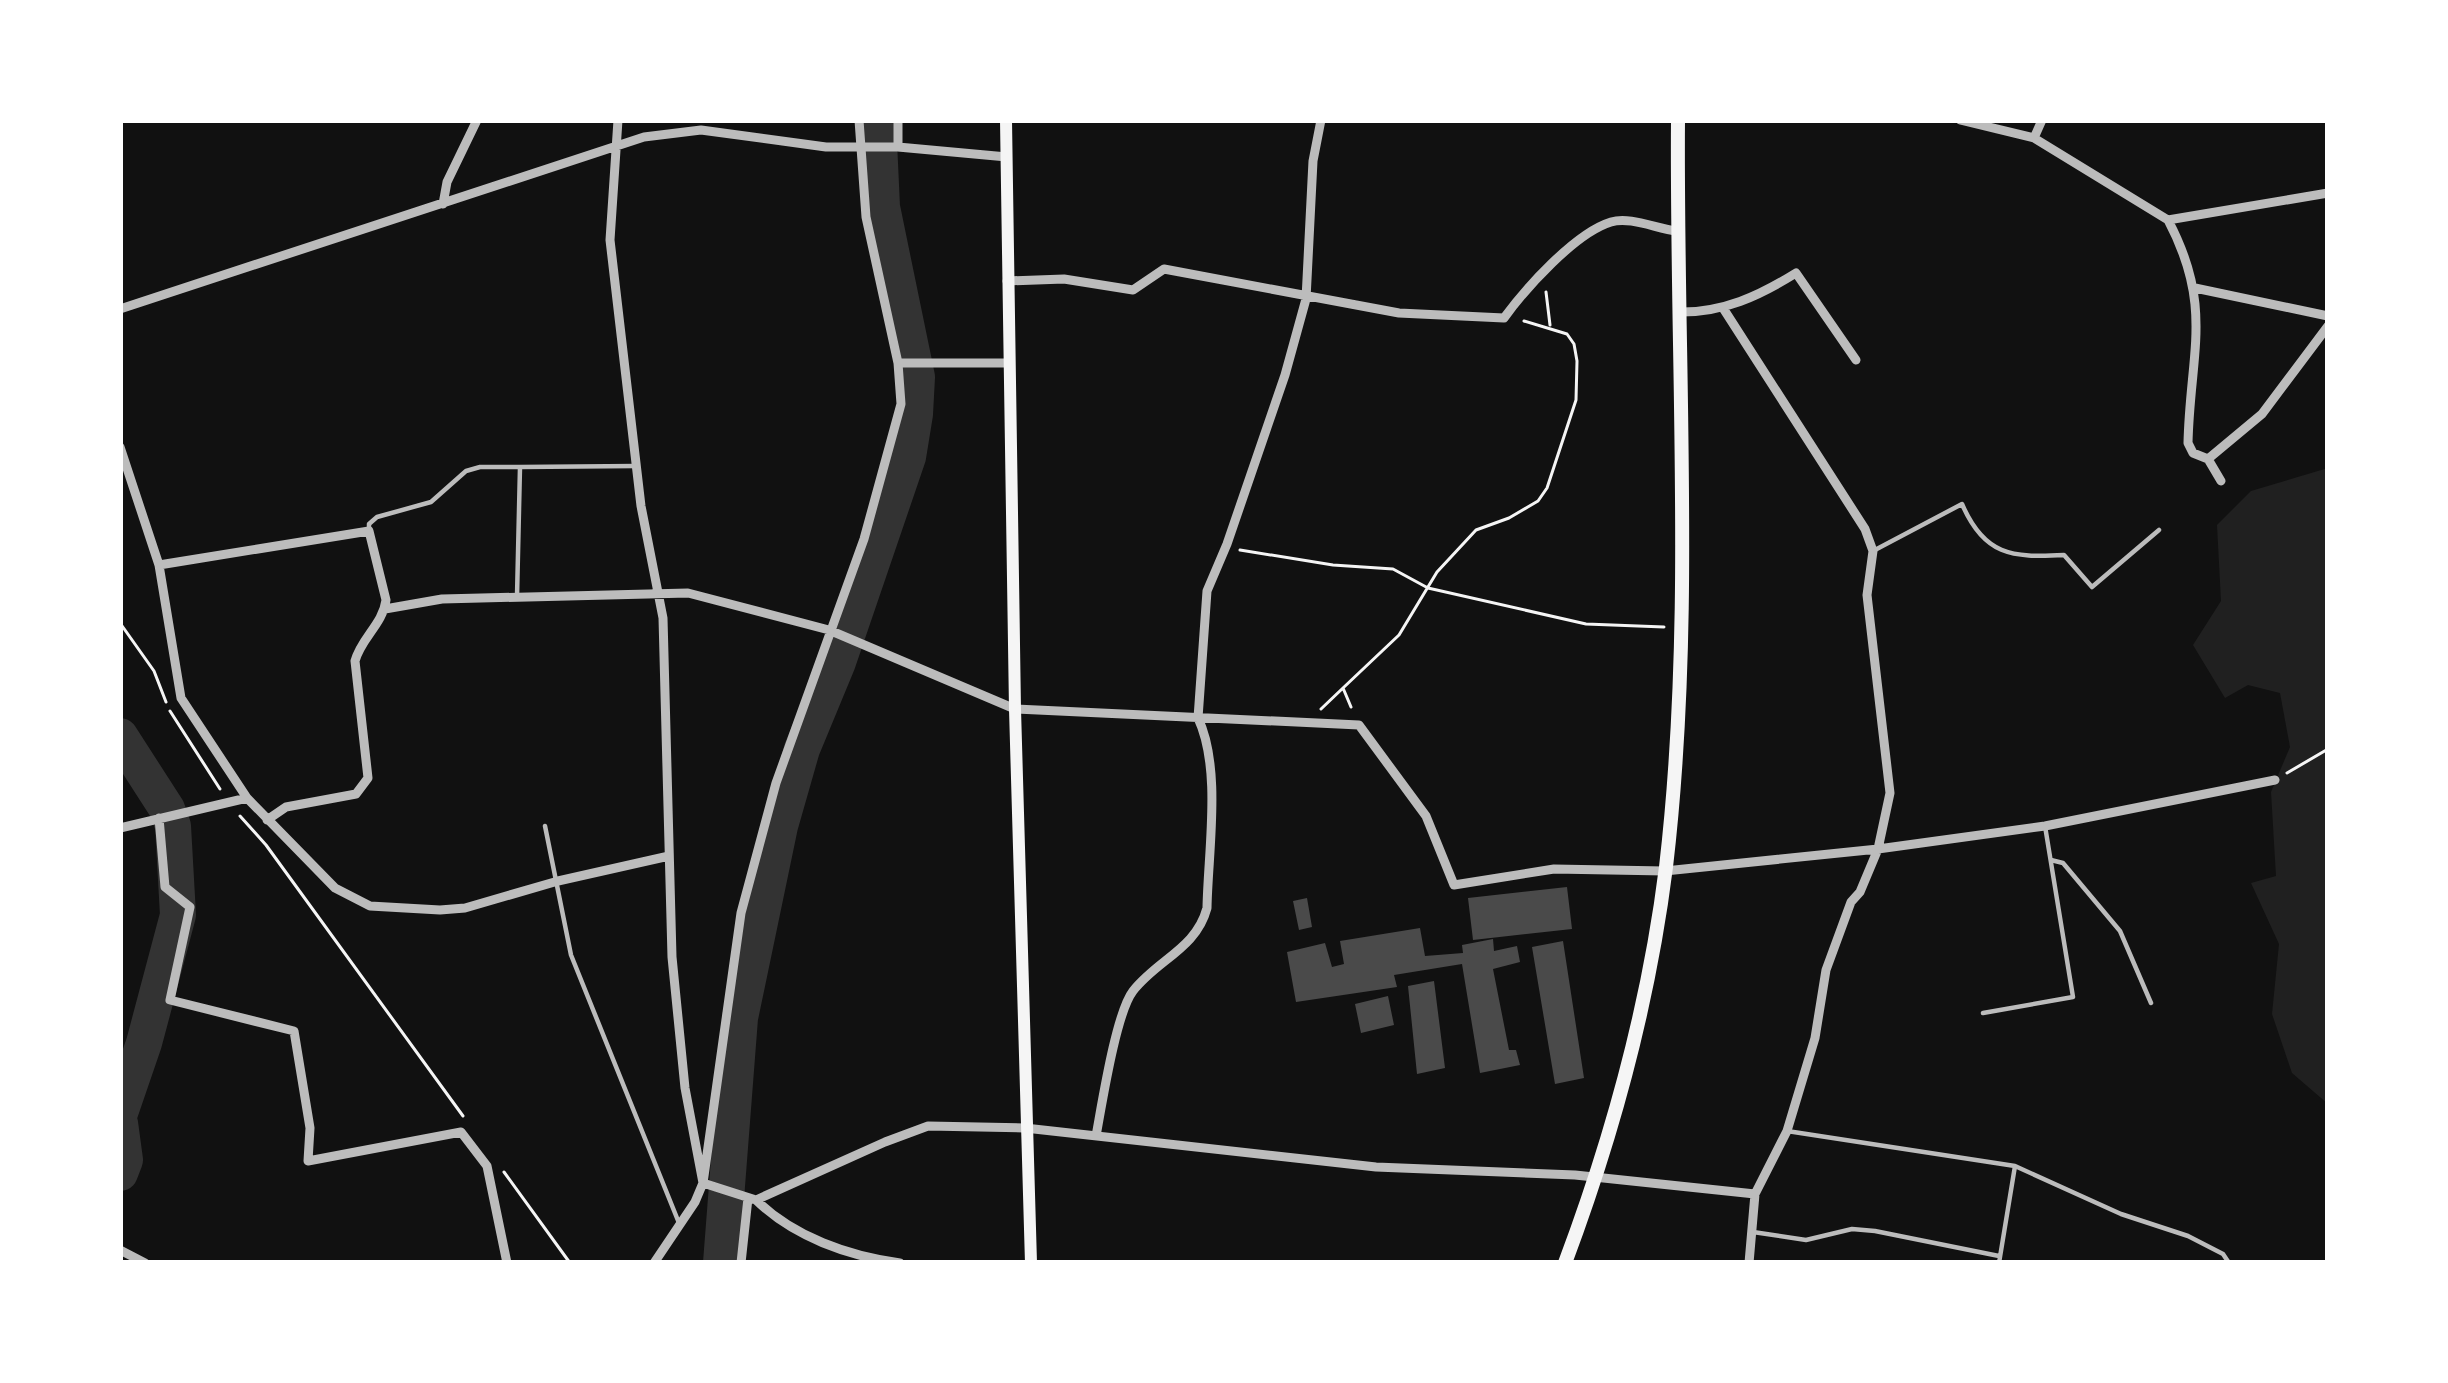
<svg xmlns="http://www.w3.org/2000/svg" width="2448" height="1383" font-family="'Open Sans',sans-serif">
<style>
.green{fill:#202020}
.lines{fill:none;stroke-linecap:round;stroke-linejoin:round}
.river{stroke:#333;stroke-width:36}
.building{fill:#4a4a4a}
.path{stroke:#f5f5f5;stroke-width:3}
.service{stroke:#bcbcbc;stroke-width:4.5}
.minor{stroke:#bcbcbc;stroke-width:9}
.secondary{stroke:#f5f5f5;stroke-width:12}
.primary{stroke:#f5f5f5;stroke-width:14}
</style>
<rect width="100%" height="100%" fill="#111"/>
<path class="green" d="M2328,468V1104L2292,1073L2272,1014L2279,944L2251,883L2276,876L2271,792L2290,747L2280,693L2248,685L2225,698L2193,645L2221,601L2217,525L2251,491Z"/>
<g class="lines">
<path class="river" d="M120,736L167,809L173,826L178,915L144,1043L120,1113
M120,1123L125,1160L120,1173
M721,1263L740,1018L780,826L802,749L838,662L908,457L915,414L917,377L882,207L878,120"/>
</g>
<path class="building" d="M1567,887L1572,929L1473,940L1468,898Z
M1307,898L1312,927L1299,930L1293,901Z
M1420,928L1425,956L1463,953L1462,945L1493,939L1494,951L1517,946L1520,962L1493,969L1509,1050H1516L1520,1065L1480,1073L1462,964L1394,975L1397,987L1296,1002L1287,952L1325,943L1332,967L1344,964L1340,941Z
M1563,941L1584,1078L1555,1084L1532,947Z
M1434,981L1445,1068L1417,1074L1408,986Z
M1388,996L1394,1025L1361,1033L1355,1004Z"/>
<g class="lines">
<path class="path" d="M1546,292L1550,325
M1240,550L1333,565L1393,569L1428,588L1586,624L1664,627
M120,623L154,671L166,702
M1343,688L1399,635L1437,572L1476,530L1509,518L1538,501L1547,488L1576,400L1577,361L1574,344L1567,334L1524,321
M1321,709L1343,688L1351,707
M170,711L220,789
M2287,773L2328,749
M240,816L266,845L463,1116
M504,1172L570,1263"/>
<path class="service" d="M369,531V524L377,517L431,502L466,471L480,467H520
M1873,551L1962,504C1984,555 2011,558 2064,555L2092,587L2159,530
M517,597L520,467L636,466
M545,826L571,955L679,1223
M2051,860L2063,863L2120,931L2151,1003
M1983,1013L2073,997L2045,826
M1787,1131L2015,1166L2121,1214L2188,1236L2223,1254L2229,1263
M1753,1232L1806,1240L1852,1229L1875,1231L1999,1256
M1999,1263L2015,1166"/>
<path class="minor" d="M618,120L610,240L641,506L663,618L672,957L685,1088L703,1183L695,1202L654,1263
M859,120L866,217L898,363L901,404L864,539L776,783L741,913L703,1183L756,1200L885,1142L928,1126L1025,1128L1376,1167L1575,1175L1755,1194
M898,120V147L1007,157
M1960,120L2034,138L2168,220L2328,193
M2034,138L2042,120
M443,204L447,182L477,120
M2168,220C2214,307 2190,353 2188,443L2193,453L2208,459
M1007,281L1064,279L1133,290L1164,269L1399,313L1504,318C1525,289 1575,233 1611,222C1630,216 1657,229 1677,231
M2195,288L2328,316
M1723,308L1865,529L1873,551L1867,595L1890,793L1878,849L1860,892L1851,902L1826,970L1815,1038L1787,1131L1755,1194L1749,1263
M120,309L644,137L701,130L826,147H898
M1678,312C1723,313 1759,296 1796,273L1856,360
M898,363H1008
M120,447L159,565L181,698L247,798L335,888L370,906L440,910L465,908L558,881L669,856
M2221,481L2208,459L2262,414L2328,326
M159,565L369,531L386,600C383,624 361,638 355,661L368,778L356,794L286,807L267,820
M385,609L442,599L688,593L829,630L1015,709L1359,725L1426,816L1454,885L1554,869L1665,871L1878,849L2045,826L2275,780
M159,818L165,887L190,907L170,1000L294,1031L310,1128L308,1161L461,1132L487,1166L507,1263
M120,828L247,798
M1096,1136C1102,1104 1116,1013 1133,991C1158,959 1196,949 1207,908C1208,851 1222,769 1198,718L1207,591L1227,544L1285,375L1306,299L1313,161L1321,120
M756,1200C794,1237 848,1256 900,1263
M120,1250L145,1263
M741,1263L748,1198"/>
<path class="secondary" d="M1006,120L1015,709L1031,1263"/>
<path class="primary" d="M1565,1263C1613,1135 1649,1003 1666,867C1695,619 1676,368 1678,120"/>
</g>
<rect width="2448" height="1383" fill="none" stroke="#ffffff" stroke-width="246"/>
</svg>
